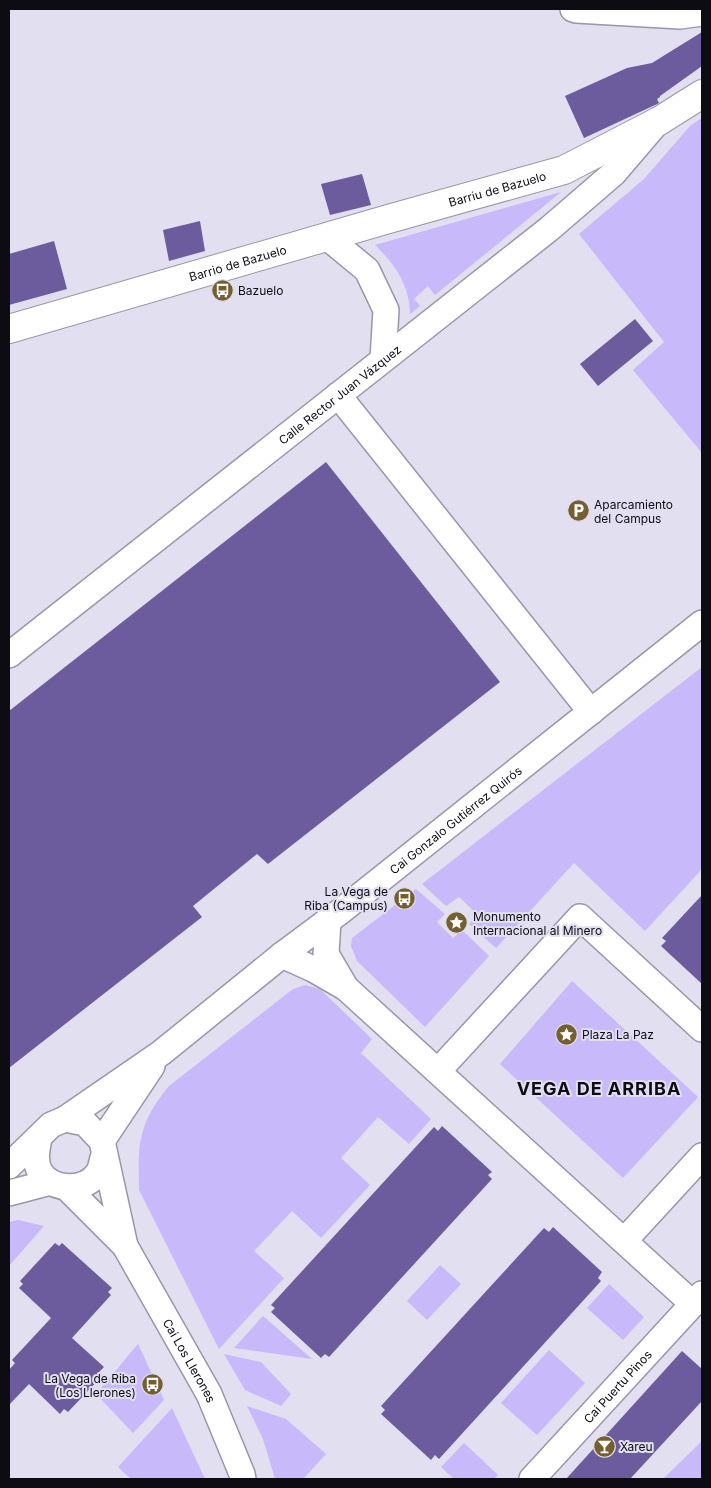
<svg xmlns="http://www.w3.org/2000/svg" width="711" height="1488" font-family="Inter,sans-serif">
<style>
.green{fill:#c7b9fa}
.building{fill:#6d5c9d}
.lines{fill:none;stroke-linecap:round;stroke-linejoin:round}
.minor-casing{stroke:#9996a7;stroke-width:28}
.tertiary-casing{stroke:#9996a7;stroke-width:30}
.minor{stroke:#fff;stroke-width:25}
.tertiary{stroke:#fff;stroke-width:28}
.labels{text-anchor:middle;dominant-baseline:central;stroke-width:4;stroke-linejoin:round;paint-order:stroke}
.street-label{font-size:12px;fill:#0d0c12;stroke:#e2dff1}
.poi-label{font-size:12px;fill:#0d0c12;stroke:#e2dff1;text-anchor:start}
.district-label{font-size:18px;font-weight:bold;letter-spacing:1px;fill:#0d0c12;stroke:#e2dff1}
</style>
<rect width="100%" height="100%" fill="#e2dff1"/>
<path class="green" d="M702,118V453L633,370L664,342L579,234L644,179L690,126Z
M561,192L435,295L428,286L414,299L420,306L410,314C410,286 395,264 375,245Z
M702,667V869L645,931L574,863L496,948L469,924L478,915L459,897L446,906L422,884Z
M416,889L445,914L437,922L453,938L462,930L489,956L425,1027L357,961L351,946L352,938Z
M572,981L698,1097L623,1178L500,1064Z
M305,985L320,989L372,1039L361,1053L431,1119L409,1144L378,1117L341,1158L370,1185L321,1238L292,1211L254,1251L284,1278L219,1349L139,1190C139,1171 137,1150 143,1131C147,1115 159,1098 169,1086L293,989Z
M18,1220L44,1226L9,1266V1222Z
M440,1265L461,1284L427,1320L407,1301Z
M609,1284L644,1317L623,1340L587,1308Z
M263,1316L312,1359L234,1348Z
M138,1344L164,1400L133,1433L96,1394Z
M549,1350L585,1383L537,1435L501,1403Z
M224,1354L261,1362L291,1394L281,1406L245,1390Z
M247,1406L286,1419L326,1454L303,1479H275L263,1439Z
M172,1408L205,1479H131L118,1467Z
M702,1441V1479H663Z
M464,1443L498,1475L494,1479H454L441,1467Z"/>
<path class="building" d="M702,32V66L660,96V97L657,99L659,103L655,105L584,138L565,96L627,68L652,63Z
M362,174L371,205L330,215L321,184Z
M200,221L205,251L169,261L163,230Z
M54,241L67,289L9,305V254Z
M635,319L653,341L598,386L580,364Z
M326,462L500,682L268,864L257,854L193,906L202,917L9,1068V711Z
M702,895V984L661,946L666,941L662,938Z
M442,1126L492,1172L488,1175L492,1179L329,1357L325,1354L321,1358L271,1312L275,1308L271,1305L434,1127L438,1131Z
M553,1227L602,1272L598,1278L601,1281L439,1459L435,1455L431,1460L381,1414L385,1410L381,1406L544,1228L549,1232Z
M55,1243L59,1246L62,1243L112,1288L108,1292L111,1295L72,1338L104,1367L99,1372L103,1375L68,1412L64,1409L60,1414L29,1384L9,1405V1370L15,1363L12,1360L51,1318L19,1288L23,1284L20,1281Z
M682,1351L702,1369V1401L630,1479H566Z"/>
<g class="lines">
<defs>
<g id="minor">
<path d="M573,9L576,10L680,16L702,13"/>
<path d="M327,237L367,270L386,310L383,359"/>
<path d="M338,395L591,712"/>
<path id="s1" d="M9,655L549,229L614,173L655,125"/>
<path d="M328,920L326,954L346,988"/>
<path d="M282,955L313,969L346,988L693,1304"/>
<path d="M438,1071L580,917L702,1029"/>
<path d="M65,1119L85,1123L102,1141L125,1246"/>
<path d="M39,1138C37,1149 34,1161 40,1172C52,1191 85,1192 98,1173C101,1169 102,1160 104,1155"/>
<path d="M102,1141L152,1066"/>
<path id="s2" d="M9,1166L51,1125L65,1119L161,1053L282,955L341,911L702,623"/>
<path id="s3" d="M66,1187L125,1246L209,1394L242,1474L243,1479"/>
<path d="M9,1193L51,1182"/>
<path d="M624,1241L702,1156"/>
<path id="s4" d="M532,1479L702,1294"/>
</g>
<g id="tertiary">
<path id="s5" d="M9,329L392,218L564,170L659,121L702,94"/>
</g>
</defs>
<use href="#minor" class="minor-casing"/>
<use href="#tertiary" class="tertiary-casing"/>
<use href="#minor" class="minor"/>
<use href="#tertiary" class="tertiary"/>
</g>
<defs>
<symbol id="bus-disc" viewBox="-11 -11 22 22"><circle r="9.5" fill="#765f2f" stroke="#e2dff1"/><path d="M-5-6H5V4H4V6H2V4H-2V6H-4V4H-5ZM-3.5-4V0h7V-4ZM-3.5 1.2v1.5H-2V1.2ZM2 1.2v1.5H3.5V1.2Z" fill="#fff"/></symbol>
<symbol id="parking-disc" viewBox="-11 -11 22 22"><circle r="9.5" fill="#765f2f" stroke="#e2dff1"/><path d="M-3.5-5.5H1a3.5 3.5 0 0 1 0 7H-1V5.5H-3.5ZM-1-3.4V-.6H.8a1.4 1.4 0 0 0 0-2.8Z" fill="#fff"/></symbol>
<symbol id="sight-disc" viewBox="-11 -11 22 22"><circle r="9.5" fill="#765f2f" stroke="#e2dff1"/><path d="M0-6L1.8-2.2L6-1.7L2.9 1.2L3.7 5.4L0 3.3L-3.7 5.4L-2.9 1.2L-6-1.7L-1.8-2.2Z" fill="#fff"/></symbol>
<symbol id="bar-disc" viewBox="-11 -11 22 22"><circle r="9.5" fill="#765f2f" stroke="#e2dff1"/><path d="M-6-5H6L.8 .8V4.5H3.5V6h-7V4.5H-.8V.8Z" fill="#fff"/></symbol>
</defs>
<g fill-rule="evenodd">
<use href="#bus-disc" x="210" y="278" width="25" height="25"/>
<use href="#parking-disc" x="566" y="498" width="25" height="25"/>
<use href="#bus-disc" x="392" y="886" width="25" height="25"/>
<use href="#sight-disc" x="444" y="910" width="25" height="25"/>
<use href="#sight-disc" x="554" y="1022" width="25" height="25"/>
<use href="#bus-disc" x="140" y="1372" width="25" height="25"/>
<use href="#bar-disc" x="592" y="1434" width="25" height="25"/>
</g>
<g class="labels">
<g class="street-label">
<text stroke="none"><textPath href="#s5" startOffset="508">Barriu de Bazuelo</textPath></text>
<text stroke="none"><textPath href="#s5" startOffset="238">Barrio de Bazuelo</textPath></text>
<text stroke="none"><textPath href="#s1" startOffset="421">Calle Rector Juan Vázquez</textPath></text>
<text stroke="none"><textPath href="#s2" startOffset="566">Cai Gonzalo Gutiérrez Quirós</textPath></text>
<text stroke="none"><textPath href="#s3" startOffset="215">Cai Los Llerones</textPath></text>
<text stroke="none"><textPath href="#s4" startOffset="126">Cai Puertu Pinos</textPath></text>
</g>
<g class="poi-label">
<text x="238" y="290">Bazuelo</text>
<text x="594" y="504">Aparcamiento<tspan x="594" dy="14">del Campus</tspan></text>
<text x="388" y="891" text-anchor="end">La Vega de<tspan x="388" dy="14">Riba (Campus)</tspan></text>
<text x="473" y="916">Monumento<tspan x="473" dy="14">Internacional al Minero</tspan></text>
<text x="582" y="1034">Plaza La Paz</text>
<text x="136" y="1378" text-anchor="end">La Vega de Riba<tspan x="136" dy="14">(Los Llerones)</tspan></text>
<text x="620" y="1446">Xareu</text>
</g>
<g class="district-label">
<text x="599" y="1088">VEGA DE ARRIBA</text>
</g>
</g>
<rect width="711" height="1488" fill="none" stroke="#0d0c12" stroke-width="20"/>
</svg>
